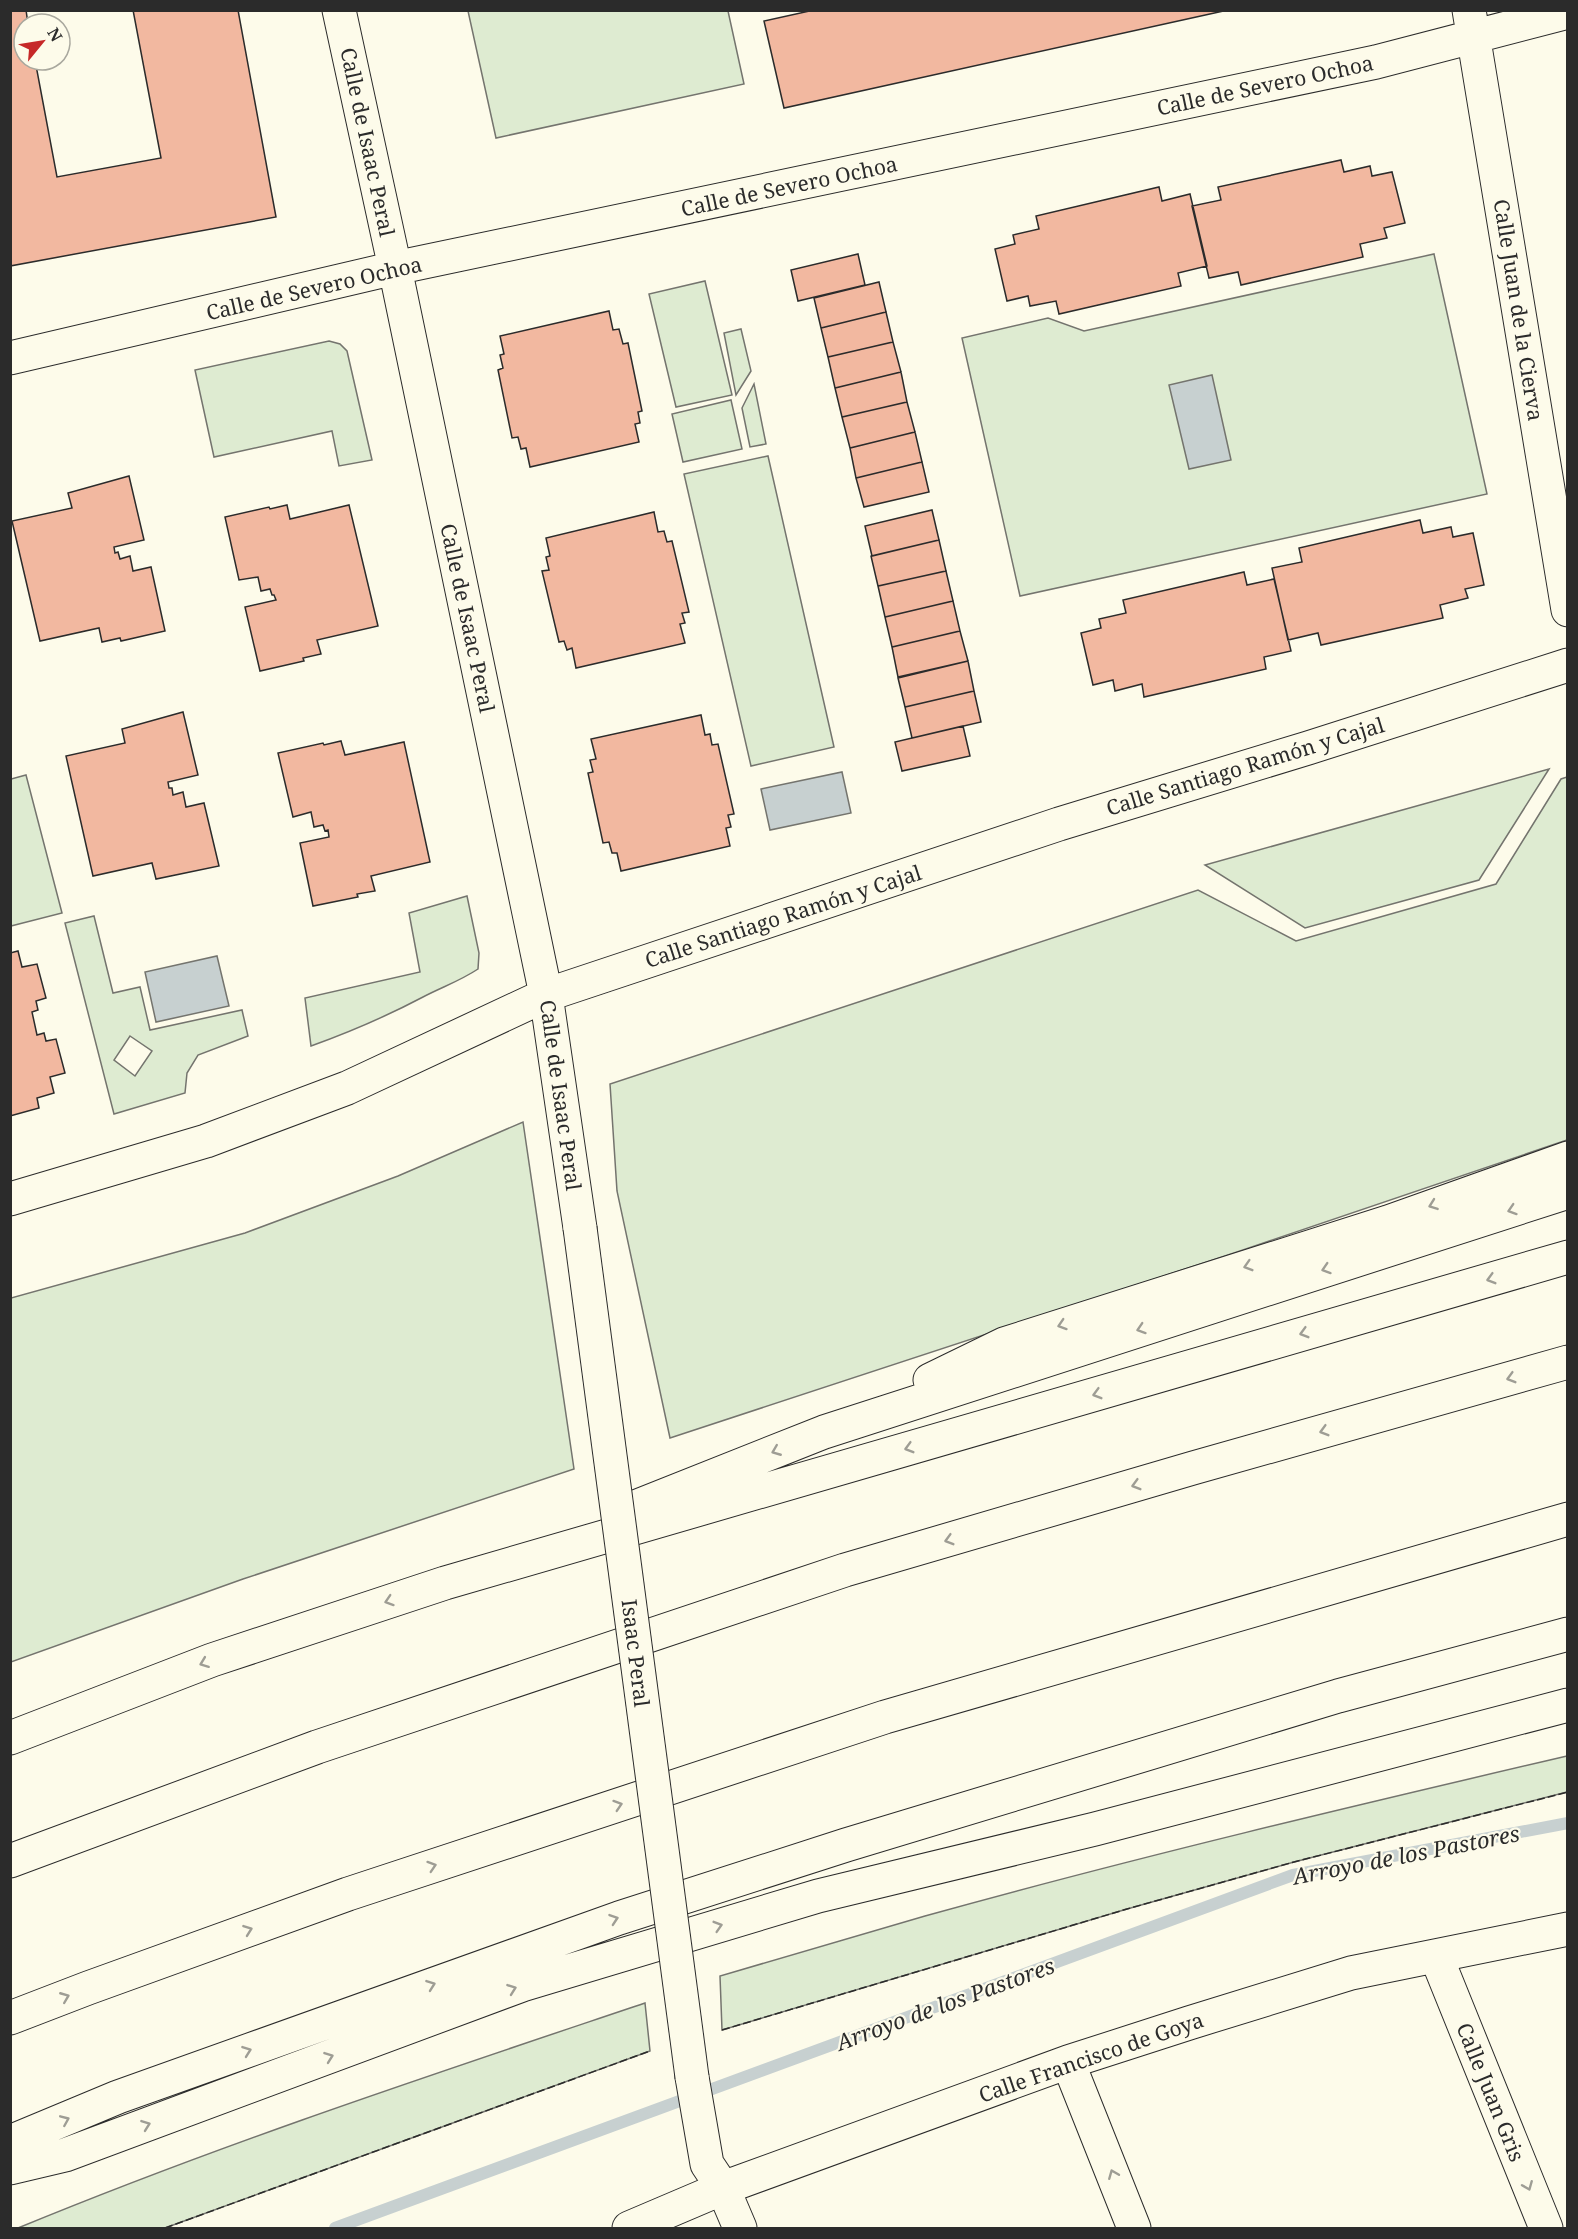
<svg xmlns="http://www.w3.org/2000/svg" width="1578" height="2239" font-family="'Noto Serif',serif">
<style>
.green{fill:#deebd1;stroke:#74746e;stroke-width:1.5;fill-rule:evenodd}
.water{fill:#c7d0d0;stroke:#74746e;stroke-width:1.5}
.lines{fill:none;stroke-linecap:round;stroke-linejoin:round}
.stream{stroke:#c7d0d0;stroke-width:12}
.building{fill:#f2b8a0;stroke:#2b2b2b;stroke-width:1.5}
.minor-casing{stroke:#2b2b2b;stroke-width:35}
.motorway-casing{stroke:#2b2b2b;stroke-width:35}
.minor{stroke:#fdfbea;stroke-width:33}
.motorway{stroke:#fdfbea;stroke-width:33}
.minor-bridge-casing{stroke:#2b2b2b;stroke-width:35;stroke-linecap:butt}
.minor-bridge{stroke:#fdfbea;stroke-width:33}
.fence{stroke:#2b2b2b;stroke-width:1.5;stroke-dasharray:8 3;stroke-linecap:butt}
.oneway{stroke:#9e9d94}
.labels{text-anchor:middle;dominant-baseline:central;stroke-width:4.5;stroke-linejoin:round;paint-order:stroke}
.street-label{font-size:21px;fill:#2b2b2b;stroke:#fdfbea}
.water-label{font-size:22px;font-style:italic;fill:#2b2b2b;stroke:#fdfbea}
</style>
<rect width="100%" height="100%" fill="#fdfbea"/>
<path class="green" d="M468,11H728L744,84L496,138Z
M1434,254L1487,494L1020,596L962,338L1048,318L1084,331Z
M705,281L732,395L676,407L649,294Z
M741,329L751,371L736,395L724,333Z
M329,341L340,344L347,351L372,460L339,466L332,431L214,457L195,370Z
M754,384L766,444L750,447L742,408Z
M731,400L742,449L683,462L672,414Z
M768,456L834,747L751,766L684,474Z
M1549,769L1479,880L1305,928L1205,865Z
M26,775L62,913L11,926V779Z
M1567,777V1140L1240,1251L670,1438L617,1191L610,1084L1198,890L1296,941L1496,884L1561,779Z
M467,896L479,953L478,969C460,981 442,987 423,997C387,1016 350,1032 311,1046L305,998L420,972L409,913Z
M94,916L113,993L140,987L150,1030L242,1010L248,1036L198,1055L187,1073L185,1093L114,1114L65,923ZM130,1036L152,1051L135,1076L114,1060Z
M523,1122L574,1469L243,1579L11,1662V1298L245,1233L398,1176Z
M1567,1756V1792L1294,1862L1127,1909L722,2030L720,1976C788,1956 856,1936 925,1916C1137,1857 1353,1806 1567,1756Z
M645,2003L650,2051L165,2228H18C224,2143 434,2074 645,2003Z"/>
<path class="water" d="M1212,375L1231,460L1189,469L1169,385Z
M842,772L851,813L770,830L761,789Z
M217,956L229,1006L156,1022L145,972Z"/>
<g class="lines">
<path class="stream" d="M335,2228L1293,1875L1568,1823"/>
</g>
<path class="building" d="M10,10H26L28,24H24V60H35L57,177L161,158L133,10H238L276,217L10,266Z
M814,10H1228L784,108L764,21Z
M1341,160L1344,172L1370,166L1372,176L1392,172L1405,223L1384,228L1387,238L1360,244L1363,257L1241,285L1238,272L1209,278L1192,206L1221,200L1218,187Z
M1159,187L1162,201L1190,194L1207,266L1178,273L1181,286L1059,314L1056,301L1030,306L1028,296L1007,301L995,249L1015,244L1013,235L1039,229L1036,216Z
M858,254L865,285L798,301L791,270Z
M879,282L886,312L821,328L814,298Z
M609,311L613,330L619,329L623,344L628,343L642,411L638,412L640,423L635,424L639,442L530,467L526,448L521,449L518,437L512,438L498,370L503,368L500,355L504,354L500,336Z
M886,312L893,342L828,357L821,328Z
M893,342L901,372L835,388L828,357Z
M901,372L907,402L842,417L835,388Z
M907,402L915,432L850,448L842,417Z
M915,432L922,462L856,478L850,448Z
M922,462L929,492L864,507L856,478Z
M129,476L144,540L114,547L115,553L118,552L120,559L130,556L133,571L151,567L165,631L121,641L120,638L102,642L99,628L40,641L12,521L72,508L68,493Z
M287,505L290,519L349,505L378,626L317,640L321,654L303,658L304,661L260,671L245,607L276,600L274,595H272L270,589L261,591L258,577L239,580L225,517L269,507L270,509Z
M932,510L939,540L872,556L865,526Z
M654,512L658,532L664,531L667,542L672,541L689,612L682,613L685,623L680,624L685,643L576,668L572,648L567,650L564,641L559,642L542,571L549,570L546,557L550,556L546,538Z
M1420,520L1423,533L1451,527L1453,537L1473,533L1484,585L1465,589L1468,598L1440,605L1443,618L1321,645L1318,633L1288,640L1272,568L1302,562L1299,548Z
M939,540L946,571L878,586L871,556Z
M946,571L953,601L885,617L878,586Z
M1244,572L1247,585L1274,579L1291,651L1264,657L1266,669L1144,697L1142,684L1115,691L1113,680L1093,685L1081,633L1101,628L1099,619L1126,613L1123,600Z
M953,601L960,631L892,647L885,617Z
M960,631L968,661L898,677L892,647Z
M968,661L974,691L905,707L898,678Z
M974,691L981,722L912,738L905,707Z
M183,712L198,775L168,782L169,788H172L173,795L183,792L186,807L204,803L219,866L156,879L152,863L93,876L66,756L125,743L122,729Z
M701,715L705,735L710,734L712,745L718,744L734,814L728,815L731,827L726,828L730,846L621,871L617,853H612L609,842L603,843L588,773L593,772L590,760L596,759L591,739Z
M963,726L970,756L902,771L895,742Z
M341,741L345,755L404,742L430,862L371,876L375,891L357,894L358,897L313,906L300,843L329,837L328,830L325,831L323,825L314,827L311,812L293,817L278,753L323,743L324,745Z
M18,951L22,967L37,964L46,998L36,1001L38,1010L32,1012L37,1035L44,1033L46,1041L56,1039L65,1073L50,1077L54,1093L37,1098L39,1108L10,1116V953Z"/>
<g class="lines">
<defs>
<path id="minor" d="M339,10L395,268L546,995L580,1228
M1469,10L1568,610
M10,358L395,268L1376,62L1568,12
M10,1199L206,1141L347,1088L546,995L1059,824L1308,748L1568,665
M1436,1956L1546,2228
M1068,2062L1134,2228
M692,2077L707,2164L723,2188L740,2228
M629,2228L723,2188L1068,2062L1189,2023L1351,1973L1568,1929"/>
<path id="motorway" d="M930,1380L1004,1344L1388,1222L1568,1158
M625,1511L824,1432L1568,1192
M10,1738L212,1660L445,1583L1568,1257
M10,1861L317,1747L845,1570L1193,1468L1568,1362
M10,2018L88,1988L348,1894L885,1717L1568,1519
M10,2142L118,2097L619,1918L846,1845L1338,1696L1568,1634
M10,2168L65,2155L522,1985L818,1896L1095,1829L1568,1705"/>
</defs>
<use href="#minor" class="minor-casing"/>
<use href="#motorway" class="motorway-casing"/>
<use href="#minor" class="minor"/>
<use href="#motorway" class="motorway"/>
<defs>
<path id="minor-bridge" d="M580,1228L692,2077"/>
</defs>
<use href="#minor-bridge" class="minor-bridge-casing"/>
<use href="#minor-bridge" class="minor-bridge"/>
<path class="fence" d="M722,2030L1127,1909L1294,1862L1568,1792
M165,2228L650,2051"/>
</g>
<defs><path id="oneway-chevron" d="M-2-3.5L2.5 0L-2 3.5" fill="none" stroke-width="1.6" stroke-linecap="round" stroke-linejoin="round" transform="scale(1.5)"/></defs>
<g class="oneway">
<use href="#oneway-chevron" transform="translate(1433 1205) rotate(160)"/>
<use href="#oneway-chevron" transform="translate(1512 1210) rotate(162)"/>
<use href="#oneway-chevron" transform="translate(1248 1266) rotate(163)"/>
<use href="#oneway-chevron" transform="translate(1326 1269) rotate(162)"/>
<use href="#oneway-chevron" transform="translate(1491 1279) rotate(164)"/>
<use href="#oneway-chevron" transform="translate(1062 1325) rotate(162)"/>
<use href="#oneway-chevron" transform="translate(1141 1329) rotate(162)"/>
<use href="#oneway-chevron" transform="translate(1304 1333) rotate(164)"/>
<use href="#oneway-chevron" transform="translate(1511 1378) rotate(164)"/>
<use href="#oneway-chevron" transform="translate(1097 1394) rotate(164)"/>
<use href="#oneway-chevron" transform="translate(1324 1431) rotate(164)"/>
<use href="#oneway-chevron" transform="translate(909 1448) rotate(164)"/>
<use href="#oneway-chevron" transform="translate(776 1451) rotate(158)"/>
<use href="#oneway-chevron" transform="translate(1136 1485) rotate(164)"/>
<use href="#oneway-chevron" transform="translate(949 1540) rotate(164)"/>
<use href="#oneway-chevron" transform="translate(389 1601) rotate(162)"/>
<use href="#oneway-chevron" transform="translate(204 1663) rotate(159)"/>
<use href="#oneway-chevron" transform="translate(618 1805) rotate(-18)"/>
<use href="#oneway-chevron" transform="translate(432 1866) rotate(-18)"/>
<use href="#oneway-chevron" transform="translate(614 1919) rotate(-19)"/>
<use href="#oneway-chevron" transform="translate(718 1926) rotate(-17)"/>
<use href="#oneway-chevron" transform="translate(248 1930) rotate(-20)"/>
<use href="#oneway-chevron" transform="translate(431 1985) rotate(-20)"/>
<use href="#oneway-chevron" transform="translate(512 1989) rotate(-20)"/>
<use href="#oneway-chevron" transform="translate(65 1997) rotate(-22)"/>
<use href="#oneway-chevron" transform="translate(247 2051) rotate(-20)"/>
<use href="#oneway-chevron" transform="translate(329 2057) rotate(-20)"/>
<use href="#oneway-chevron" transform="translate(65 2120) rotate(-23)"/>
<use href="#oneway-chevron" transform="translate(146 2125) rotate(-20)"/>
<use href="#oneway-chevron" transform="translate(1113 2174) rotate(-112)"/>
<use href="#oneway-chevron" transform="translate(1528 2186) rotate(68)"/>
</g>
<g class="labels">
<g class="street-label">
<text transform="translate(1265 85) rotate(-12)">Calle de Severo Ochoa</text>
<text transform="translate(368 142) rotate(78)">Calle de Isaac Peral</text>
<text transform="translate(789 186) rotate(-12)">Calle de Severo Ochoa</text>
<text transform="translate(314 288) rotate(-13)">Calle de Severo Ochoa</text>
<text transform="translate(1519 310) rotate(81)">Calle Juan de la Cierva</text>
<text transform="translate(468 618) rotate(78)">Calle de Isaac Peral</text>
<text transform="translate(1245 766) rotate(-17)">Calle Santiago Ramón y Cajal</text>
<text transform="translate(783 916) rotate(-18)">Calle Santiago Ramón y Cajal</text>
<text transform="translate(561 1095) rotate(82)">Calle de Isaac Peral</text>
<text transform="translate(636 1653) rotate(83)">Isaac Peral</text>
<text transform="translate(1091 2057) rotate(-19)">Calle Francisco de Goya</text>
<text transform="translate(1491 2092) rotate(68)">Calle Juan Gris</text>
</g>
<g class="water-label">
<text transform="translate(1406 1854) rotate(-11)">Arroyo de los Pastores</text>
<text transform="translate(945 2003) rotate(-20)">Arroyo de los Pastores</text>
</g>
</g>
<rect width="1578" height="2239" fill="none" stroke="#2b2b2b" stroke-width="24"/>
<g transform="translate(42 42) rotate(60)"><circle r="28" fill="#fdfbea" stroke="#a9a89e" stroke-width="1.5"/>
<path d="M0-4.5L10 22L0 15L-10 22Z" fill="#c62828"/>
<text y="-9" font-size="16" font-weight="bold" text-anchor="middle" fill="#2b2b2b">N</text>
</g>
</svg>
